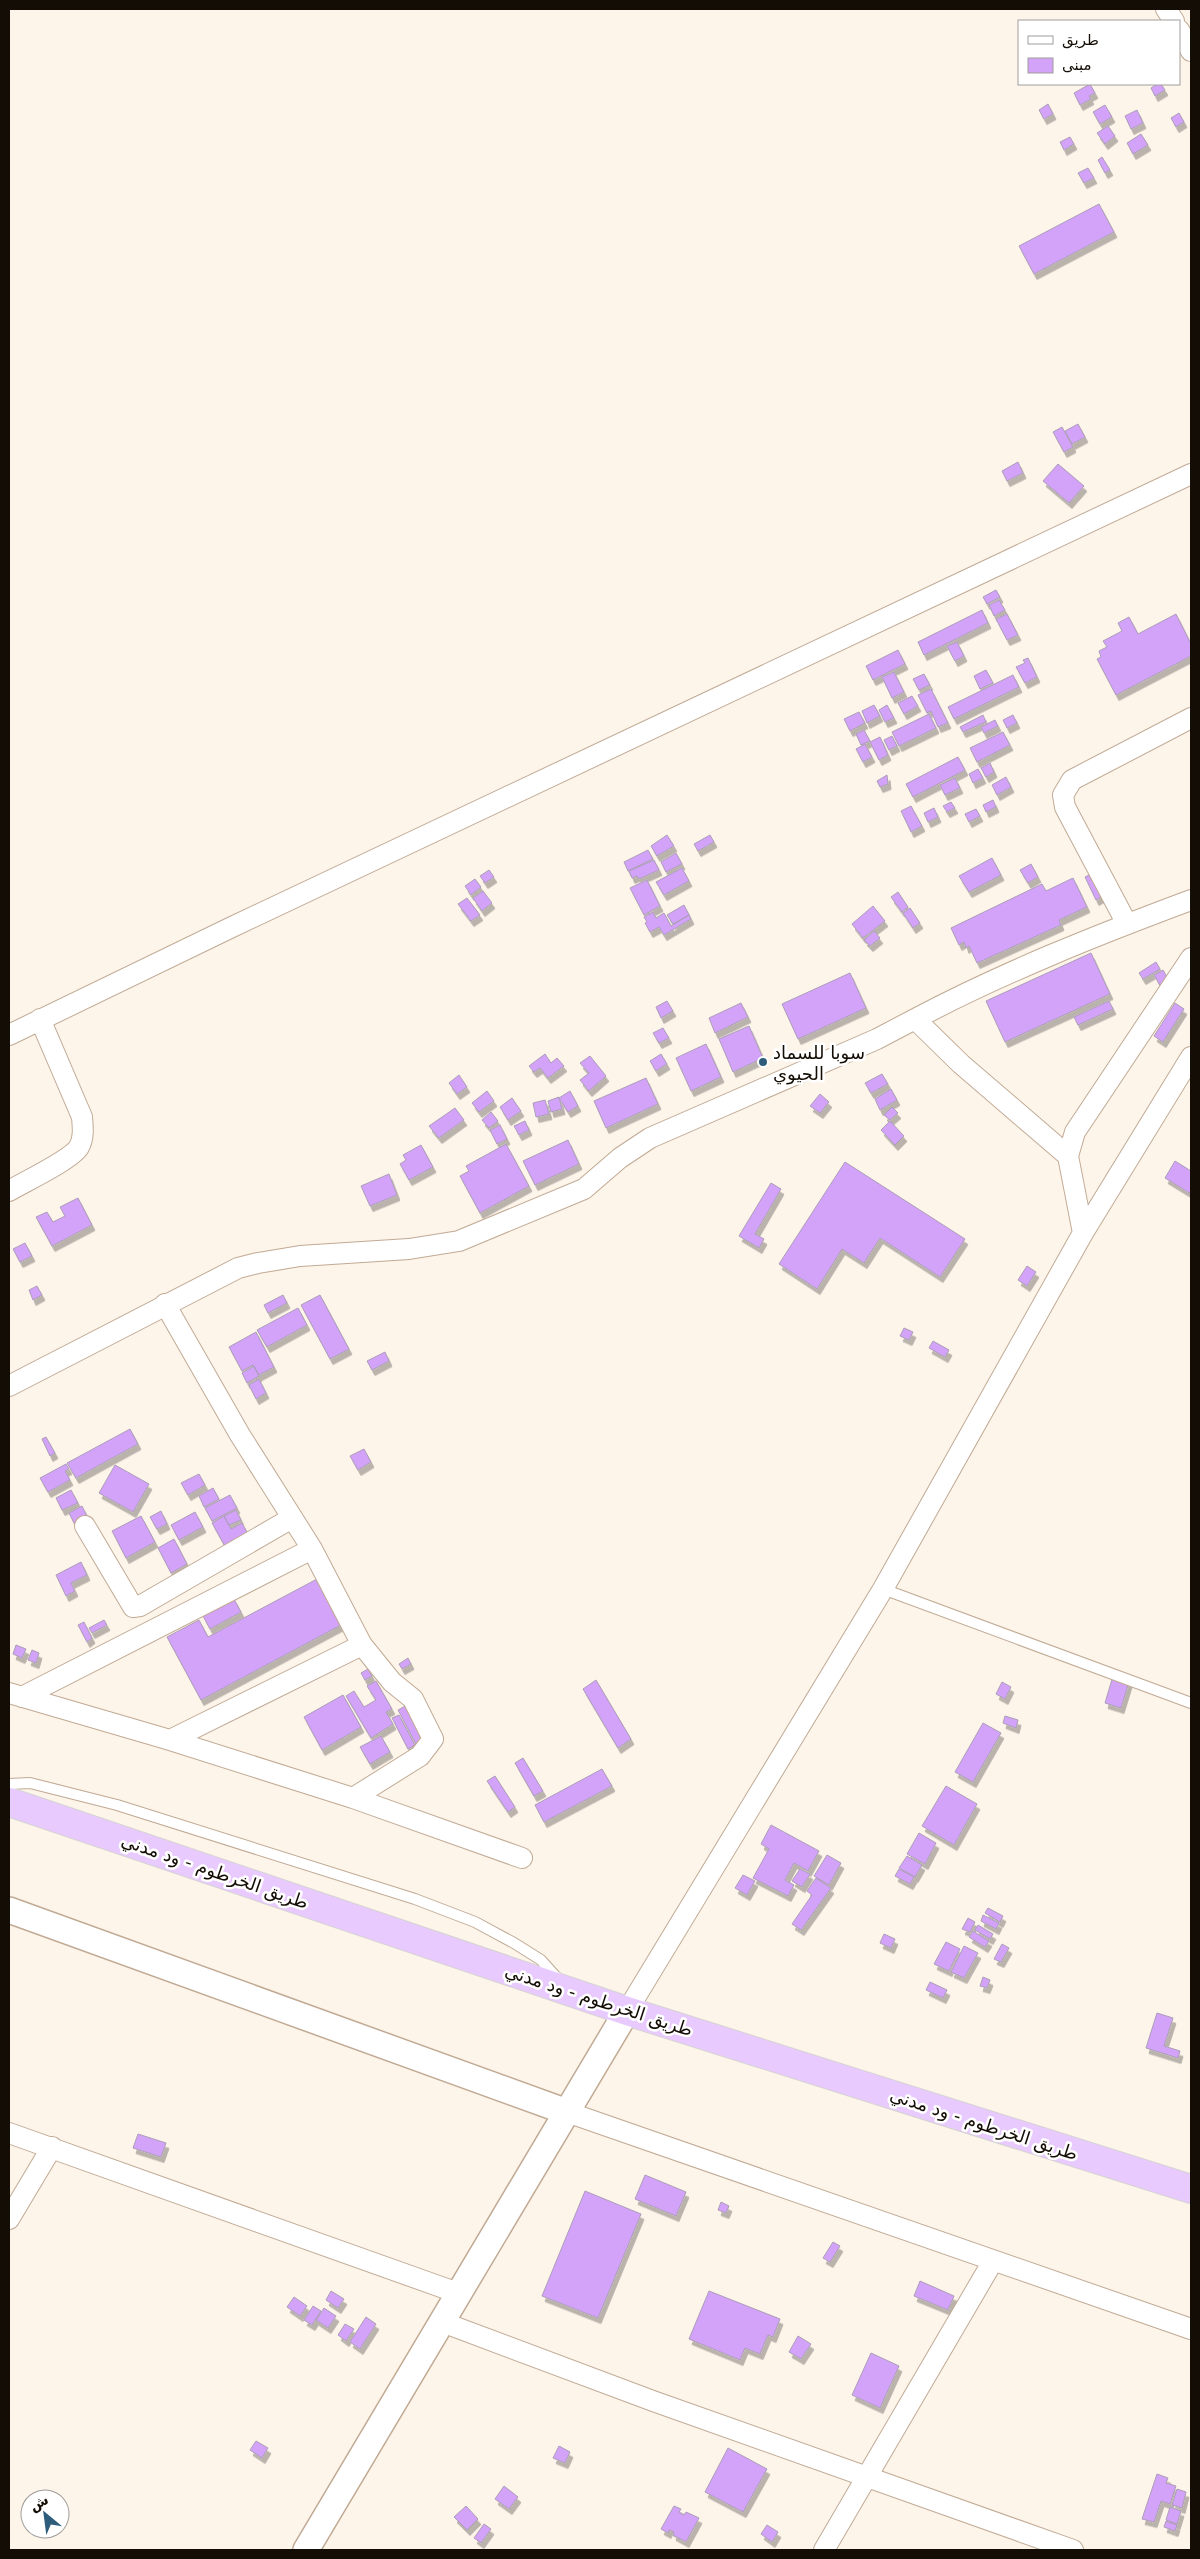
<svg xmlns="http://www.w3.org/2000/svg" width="1200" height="2559" font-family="'DejaVu Sans','Noto Naskh Arabic',sans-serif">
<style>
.building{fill:#d3a2f9;stroke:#ab9db7;filter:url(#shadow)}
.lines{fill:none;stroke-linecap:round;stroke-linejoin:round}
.service-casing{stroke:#c1aa94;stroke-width:12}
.minor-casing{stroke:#c1aa94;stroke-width:22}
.tertiary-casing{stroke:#c1aa94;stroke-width:28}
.trunk-casing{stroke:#d5d3d2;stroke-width:30}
.service{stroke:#fff;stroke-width:10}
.minor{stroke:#fff;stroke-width:20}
.tertiary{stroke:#fff;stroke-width:25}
.trunk{stroke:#e8caff;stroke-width:28}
.poi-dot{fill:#2e5d7c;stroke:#fff;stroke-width:2}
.labels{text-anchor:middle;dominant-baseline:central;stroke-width:5;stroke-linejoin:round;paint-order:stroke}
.poi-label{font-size:18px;fill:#140d05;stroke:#fff;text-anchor:start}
.street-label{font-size:18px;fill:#140d05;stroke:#fff}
</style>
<defs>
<filter id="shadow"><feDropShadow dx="3" dy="5.5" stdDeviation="0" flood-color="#0004"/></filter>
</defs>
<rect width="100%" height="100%" fill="#fdf4ea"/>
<path class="building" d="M1090,84L1095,93L1089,96L1091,99L1080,105L1074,93Z
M1157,84H1161L1165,90L1155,96L1151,88Z
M1048,104L1053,114L1044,119L1039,110Z
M1105,105L1112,117L1100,124L1093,112Z
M1137,110L1143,123L1131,129L1125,116Z
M1179,113L1184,122L1176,127L1171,118Z
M1108,126L1115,136L1105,144L1097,133Z
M1141,134L1148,145L1133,154L1127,143Z
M1070,137L1074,144L1064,150L1060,142Z
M1102,157L1110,170L1105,173L1098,160Z
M1088,168L1094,178L1084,183L1078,173Z
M1099,204L1114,232L1034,274L1019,246Z
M1078,424L1085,437L1072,444L1065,431Z
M1062,427L1073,447L1064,452L1053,432Z
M1018,462L1023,473L1007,481L1002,471Z
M1058,464L1084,486L1069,503L1043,481Z
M996,590L1000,597L987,604L983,597Z
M999,600L1005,610L994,616L989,605Z
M982,610L988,623L924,655L918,642Z
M1007,614L1018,635L1007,640L996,619Z
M1176,614L1191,644V656L1116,695L1097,659L1101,657L1099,651L1107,647L1103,641L1122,631L1118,623L1129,617L1138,634Z
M957,642L964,656L955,661L947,646Z
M898,650L905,664L873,680L866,666Z
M1028,658L1037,677L1025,683L1016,667L1025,663L1023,660Z
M986,670L993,683L980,689L974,676Z
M894,672L904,692L892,698L882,677Z
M924,674L930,685L919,690L913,679Z
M1013,675L1019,687L954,719L948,707Z
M931,689L948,723L938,727L931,711L927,713L918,695Z
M912,696L918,706L904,714L898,703Z
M874,705L880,716L867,723L862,711Z
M887,705L894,718L885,722L879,710Z
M859,712L865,723L850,731L844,719Z
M929,714L936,728L899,746L892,732Z
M983,715L986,722L963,732L960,727Z
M1013,715L1017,723L1007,728L1003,720Z
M995,720L998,726L984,733L981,727Z
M864,730L870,741L861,745L856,734Z
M1003,732L1010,745L977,762L970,748Z
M892,736L897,746L889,750L884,740Z
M880,737L888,755L879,760L870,742Z
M865,744L872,757L863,762L856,749Z
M958,757L965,770L913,797L906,784Z
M990,763L994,772L986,777L981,768Z
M978,769L983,778L973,783L969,774Z
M887,775L888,784L880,787L877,781Z
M1006,777L1011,787L997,795L992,785Z
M955,778L960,788L945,795L940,785Z
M993,800L996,807L986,812L983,805Z
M951,802L955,808L947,812L943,806Z
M911,806L922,826L911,832L901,811Z
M934,808L938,817L928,822L924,813Z
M976,809L980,816L969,822L965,814Z
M667,835L674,846L657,856L651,846Z
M710,835L714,842L698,851L694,844Z
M648,850L653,859L628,871L624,862Z
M676,853L682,864L666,872L661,862Z
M992,858L1001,875L969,892L959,876Z
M654,860L659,870L639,879L637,876L632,878L629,871Z
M1031,864L1038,877L1028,883L1020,870Z
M682,868L689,881L664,895L656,882Z
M489,870L494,877L485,883L480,876Z
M1097,871L1107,894L1096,900L1085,877Z
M1073,878L1087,907L1059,920L1061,925L977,963L969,946L966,948L964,942L959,945L951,928L1042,884L1046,891Z
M475,879L481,887L471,895L465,886Z
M647,880L660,906L644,915L630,888Z
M483,891L492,903L482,911L473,898Z
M898,892L908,907L902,912L891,897Z
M467,898L480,915L471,921L458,904Z
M684,905L689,915L673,924L667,915Z
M873,906L885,921L863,938L852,924Z
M910,908L920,923L913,928L903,913Z
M653,912L656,918L664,913L671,926L689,915L691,919L664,935L659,927L650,932L645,923L647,922L644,917Z
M874,931L880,938L870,946L864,940Z
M1091,953L1110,994L1005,1042L986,1001Z
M1156,962L1160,969L1143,979L1139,973Z
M1163,970L1170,982L1161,987L1154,975Z
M850,973L866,1008L798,1039L782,1004Z
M667,1001L673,1011L661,1018L656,1007Z
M1109,1001L1113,1009L1078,1025L1074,1017Z
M741,1003L748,1017L715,1033L709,1018Z
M1175,1003L1184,1009L1163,1042L1154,1036Z
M749,1026L763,1058L733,1072L719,1039Z
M663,1028L669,1038L659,1043L653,1033Z
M706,1044L721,1077L691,1091L676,1058Z
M545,1054L551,1063L557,1058L564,1066L548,1078L540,1068L534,1072L529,1066Z
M661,1054L667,1064L656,1071L650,1061Z
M590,1056L606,1076L589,1091L580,1080L589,1073L580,1063Z
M882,1074L888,1084L871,1093L865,1083Z
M459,1075L467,1087L457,1094L449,1083Z
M646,1078L658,1104L606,1128L594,1101Z
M891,1089L897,1100L880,1110L875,1099Z
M487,1091L494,1101L479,1112L472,1103Z
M570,1091L578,1106L568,1112L559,1098Z
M820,1094L829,1102L820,1113L810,1106Z
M559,1097L562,1109L551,1112L548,1101Z
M512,1098L521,1111L508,1120L500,1107Z
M545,1100L549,1114L536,1117L533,1103Z
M892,1107L898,1113L890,1120L884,1115Z
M455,1108L464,1120L439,1138L429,1126Z
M491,1112L498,1121L489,1128L482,1120Z
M525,1121L529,1130L519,1135L514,1126Z
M890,1121L904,1136L895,1145L881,1130Z
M500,1125L507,1139L497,1144L490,1130Z
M568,1140L579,1164L535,1185L523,1161Z
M506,1144L529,1186L480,1213L460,1176L469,1171L466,1166Z
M421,1145L433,1167L409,1180L400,1164L406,1160L403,1155Z
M1175,1161L1191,1171V1194L1165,1178Z
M845,1162L965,1239L940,1277L880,1238L864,1263L842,1249L817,1289L779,1264Z
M389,1174L397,1195L370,1206L361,1186Z
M771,1183L781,1189L755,1234L764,1239L759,1248L739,1236Z
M78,1198L92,1225L52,1246L36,1217L47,1212L53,1222L65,1216L60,1207Z
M25,1243L32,1256L20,1262L13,1249Z
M1027,1266L1036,1272L1027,1286L1018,1280Z
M37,1286L42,1295L33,1300L29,1290Z
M283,1295L287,1303L268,1313L264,1305Z
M320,1295L349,1349L330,1359L301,1305Z
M298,1308L307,1325L267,1347L257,1330Z
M904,1328L913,1332L909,1340L900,1336Z
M256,1332L274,1367L259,1375L253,1365L242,1371L229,1347Z
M933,1341L949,1350L945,1357L929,1348Z
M385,1352L389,1361L372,1370L367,1361Z
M254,1366L259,1376L247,1383L242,1373Z
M259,1379L266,1393L256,1399L249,1385Z
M130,1429L138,1444L76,1478L67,1463Z
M46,1437L55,1453L50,1456L42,1439Z
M364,1449L371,1462L358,1470L350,1456Z
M66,1464L69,1469L65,1471L70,1480L48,1492L40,1478Z
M115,1465L149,1484L133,1512L99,1493Z
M199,1474L205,1485L188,1495L181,1483Z
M213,1488L219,1499L204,1507L199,1496Z
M71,1490L78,1503L62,1510L56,1498Z
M230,1495L237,1508L212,1521L205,1508Z
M82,1506L88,1518L75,1525L69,1513Z
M236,1510L241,1520L229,1525L224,1516Z
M161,1511L167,1524L157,1529L150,1517Z
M195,1512L203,1527L179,1540L171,1525Z
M141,1516L155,1542L126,1558L112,1531Z
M224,1516L231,1529L242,1523L249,1536L227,1550L212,1523Z
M174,1539L187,1564L171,1573L158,1548Z
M81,1562L87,1575L71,1583L75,1591L66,1596L56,1575Z
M317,1579L341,1625L201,1700L167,1637L199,1620L208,1637Z
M234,1599L241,1612L210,1629L203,1616Z
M104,1620L107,1625L92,1633L89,1628Z
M84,1622L92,1638L87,1642L78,1625Z
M16,1645L26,1649L22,1658L13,1654Z
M32,1650L39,1653L36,1663L28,1660Z
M408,1658L411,1664L402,1669L399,1664Z
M368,1669L372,1676L365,1680L361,1673Z
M1113,1676L1129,1682L1121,1708L1105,1703Z
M596,1680L631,1739L618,1748L583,1689Z
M376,1681L392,1709L386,1712L393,1724L371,1738L346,1696L354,1691L364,1707L376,1700L367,1686Z
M1002,1682L1011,1687L1005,1699L996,1694Z
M343,1695L361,1727L322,1750L304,1717Z
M411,1703L429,1737L416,1744L398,1710Z
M399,1715L415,1745L408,1749L392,1718Z
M1005,1716L1018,1720L1016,1728L1003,1723Z
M983,1723L1001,1733L973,1782L955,1772Z
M381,1736L390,1752L370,1764L360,1747Z
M523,1758L543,1791L534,1796L515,1763Z
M602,1769L612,1786L544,1822L535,1805Z
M495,1776L515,1807L508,1812L487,1781Z
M946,1786L977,1804L954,1845L922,1826Z
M771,1825L819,1851L808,1871L794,1863L785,1880L794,1885L788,1896L753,1878L769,1849L761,1844Z
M919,1833L936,1843L925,1864L907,1854Z
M827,1855L841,1863L829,1885L814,1876Z
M907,1856L922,1865L915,1877L899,1868Z
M800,1869L810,1874L802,1887L792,1881Z
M899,1869L914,1877L910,1884L895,1876Z
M743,1875L755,1881L747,1895L735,1888Z
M816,1878L831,1888L801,1930L792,1924L812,1895L807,1891Z
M988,1908L1003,1916L1000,1922L985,1913Z
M983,1915L999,1923L996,1929L981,1921Z
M968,1918L975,1922L970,1932L962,1929Z
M978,1925L993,1934L990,1939L975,1930Z
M973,1931L989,1941L985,1947L969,1937Z
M884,1934L895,1939L891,1948L880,1943Z
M946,1942L960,1949L949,1971L934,1964Z
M1002,1944L1009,1948L1001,1962L994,1959Z
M964,1946L978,1953L964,1978L951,1972Z
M983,1977L990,1980L987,1988L980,1986Z
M930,1982L947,1990L943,1998L926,1990Z
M1157,2013L1173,2018L1164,2046L1180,2051L1178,2058L1146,2048Z
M138,2134L166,2143L161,2157L133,2148Z
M645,2175L686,2192L676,2216L635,2199Z
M585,2191L641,2214L598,2318L542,2296Z
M721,2202L729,2206L726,2213L718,2210Z
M833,2242L840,2246L830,2262L823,2258Z
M920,2281L954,2296L948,2310L914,2296Z
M331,2291L344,2299L338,2308L326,2300Z
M709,2291L780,2319L773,2337L768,2335L760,2354L745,2348L740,2360L689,2339Z
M294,2297L307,2306L300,2316L287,2307Z
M313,2306L321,2311L312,2325L304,2320Z
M324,2308L336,2316L328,2328L316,2320Z
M366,2317L376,2324L360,2349L350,2342Z
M345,2324L354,2329L346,2341L338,2335Z
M798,2336L811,2344L801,2359L789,2352Z
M871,2353L899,2366L880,2408L852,2395Z
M256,2441L268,2448L262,2458L250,2450Z
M559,2446L570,2452L565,2463L553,2458Z
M728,2448L767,2469L743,2512L705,2492Z
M1157,2474L1168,2478L1166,2483L1176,2486L1170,2504L1161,2501L1154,2522L1142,2519Z
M504,2486L518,2497L509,2509L495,2499Z
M1177,2489L1186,2492L1182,2508L1172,2505Z
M466,2506L478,2519L467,2530L454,2517Z
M674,2506L681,2509L679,2512L684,2515L686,2512L699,2518L686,2542L673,2535L674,2532L669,2530L668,2533L661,2529Z
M1170,2507L1181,2511L1177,2524L1166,2520Z
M1166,2521L1177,2525L1175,2531L1164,2527Z
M484,2524L491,2529L481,2543L474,2538Z
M767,2525L778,2532L772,2542L761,2534Z"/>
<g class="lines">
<defs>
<path id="service" d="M883,1589L1191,1703
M9,1784L30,1783L117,1805L415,1899L475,1922L514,1943L541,1960L559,1980"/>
<path id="minor" d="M1166,9L1174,21
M1179,30L1191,51
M1127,924L1065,807L1063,795L1072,780L1191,718
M915,1019C1004,972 1097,935 1191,900
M9,1035L232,927L1191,474
M9,1191C24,1182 71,1160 79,1147C84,1138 83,1128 82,1117L40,1019
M1083,1233L1068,1156L1075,1132L1191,958
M165,1304L240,1435L312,1549L362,1645L392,1682L413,1699L433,1739L420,1756L353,1798
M9,1386L238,1268L258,1263L300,1256L409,1249L459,1241L584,1189L620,1158L650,1138L877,1039L915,1019L961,1064L1068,1156
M85,1526L133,1607L140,1606L292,1518
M9,1693L170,1740L353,1798L522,1858
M22,1697L312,1549
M170,1740L362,1645
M627,2011L883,1589L1083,1233L1191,1057
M567,2112L1191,2329
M9,2133L458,2293
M9,2219L52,2147
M442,2322L653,2401L1073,2550
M824,2550L993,2261"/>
<path id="tertiary" d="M9,1910L567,2112
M306,2550L627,2011"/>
<path id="trunk" d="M9,1802L627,2011L1191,2189"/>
</defs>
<use href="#service" class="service-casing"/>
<use href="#minor" class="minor-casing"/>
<use href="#tertiary" class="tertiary-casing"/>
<use href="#trunk" class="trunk-casing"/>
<use href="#service" class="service"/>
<use href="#minor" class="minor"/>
<use href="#tertiary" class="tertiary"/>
<use href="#trunk" class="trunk"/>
</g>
<circle class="poi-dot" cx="763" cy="1062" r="5"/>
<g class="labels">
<g class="poi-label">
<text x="773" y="1052">سوبا للسماد<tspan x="773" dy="21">الحيوي</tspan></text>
</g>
<g class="street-label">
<text transform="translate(215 1871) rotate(19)">طريق الخرطوم - ود مدني</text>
<text transform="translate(599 2000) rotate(18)">طريق الخرطوم - ود مدني</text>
<text transform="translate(984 2124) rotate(18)">طريق الخرطوم - ود مدني</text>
</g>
</g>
<rect width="1200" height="2559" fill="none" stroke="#140d05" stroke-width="20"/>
<rect x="1018" y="20" width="162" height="65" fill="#ffffff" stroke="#a19e9b"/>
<rect x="1028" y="36" width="25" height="8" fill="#ffffff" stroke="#a19e9b"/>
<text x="1062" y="45" font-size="15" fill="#140d05">طريق</text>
<rect x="1028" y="58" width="25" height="15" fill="#d3a2f9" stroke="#a19e9b"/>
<text x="1062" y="70" font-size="15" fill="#140d05">مبنى</text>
<g transform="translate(45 2514) rotate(331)"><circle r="24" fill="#ffffff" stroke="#a19e9b"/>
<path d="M0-4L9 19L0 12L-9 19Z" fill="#2e5d7c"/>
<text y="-8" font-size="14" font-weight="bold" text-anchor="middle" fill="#140d05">ش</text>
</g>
</svg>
